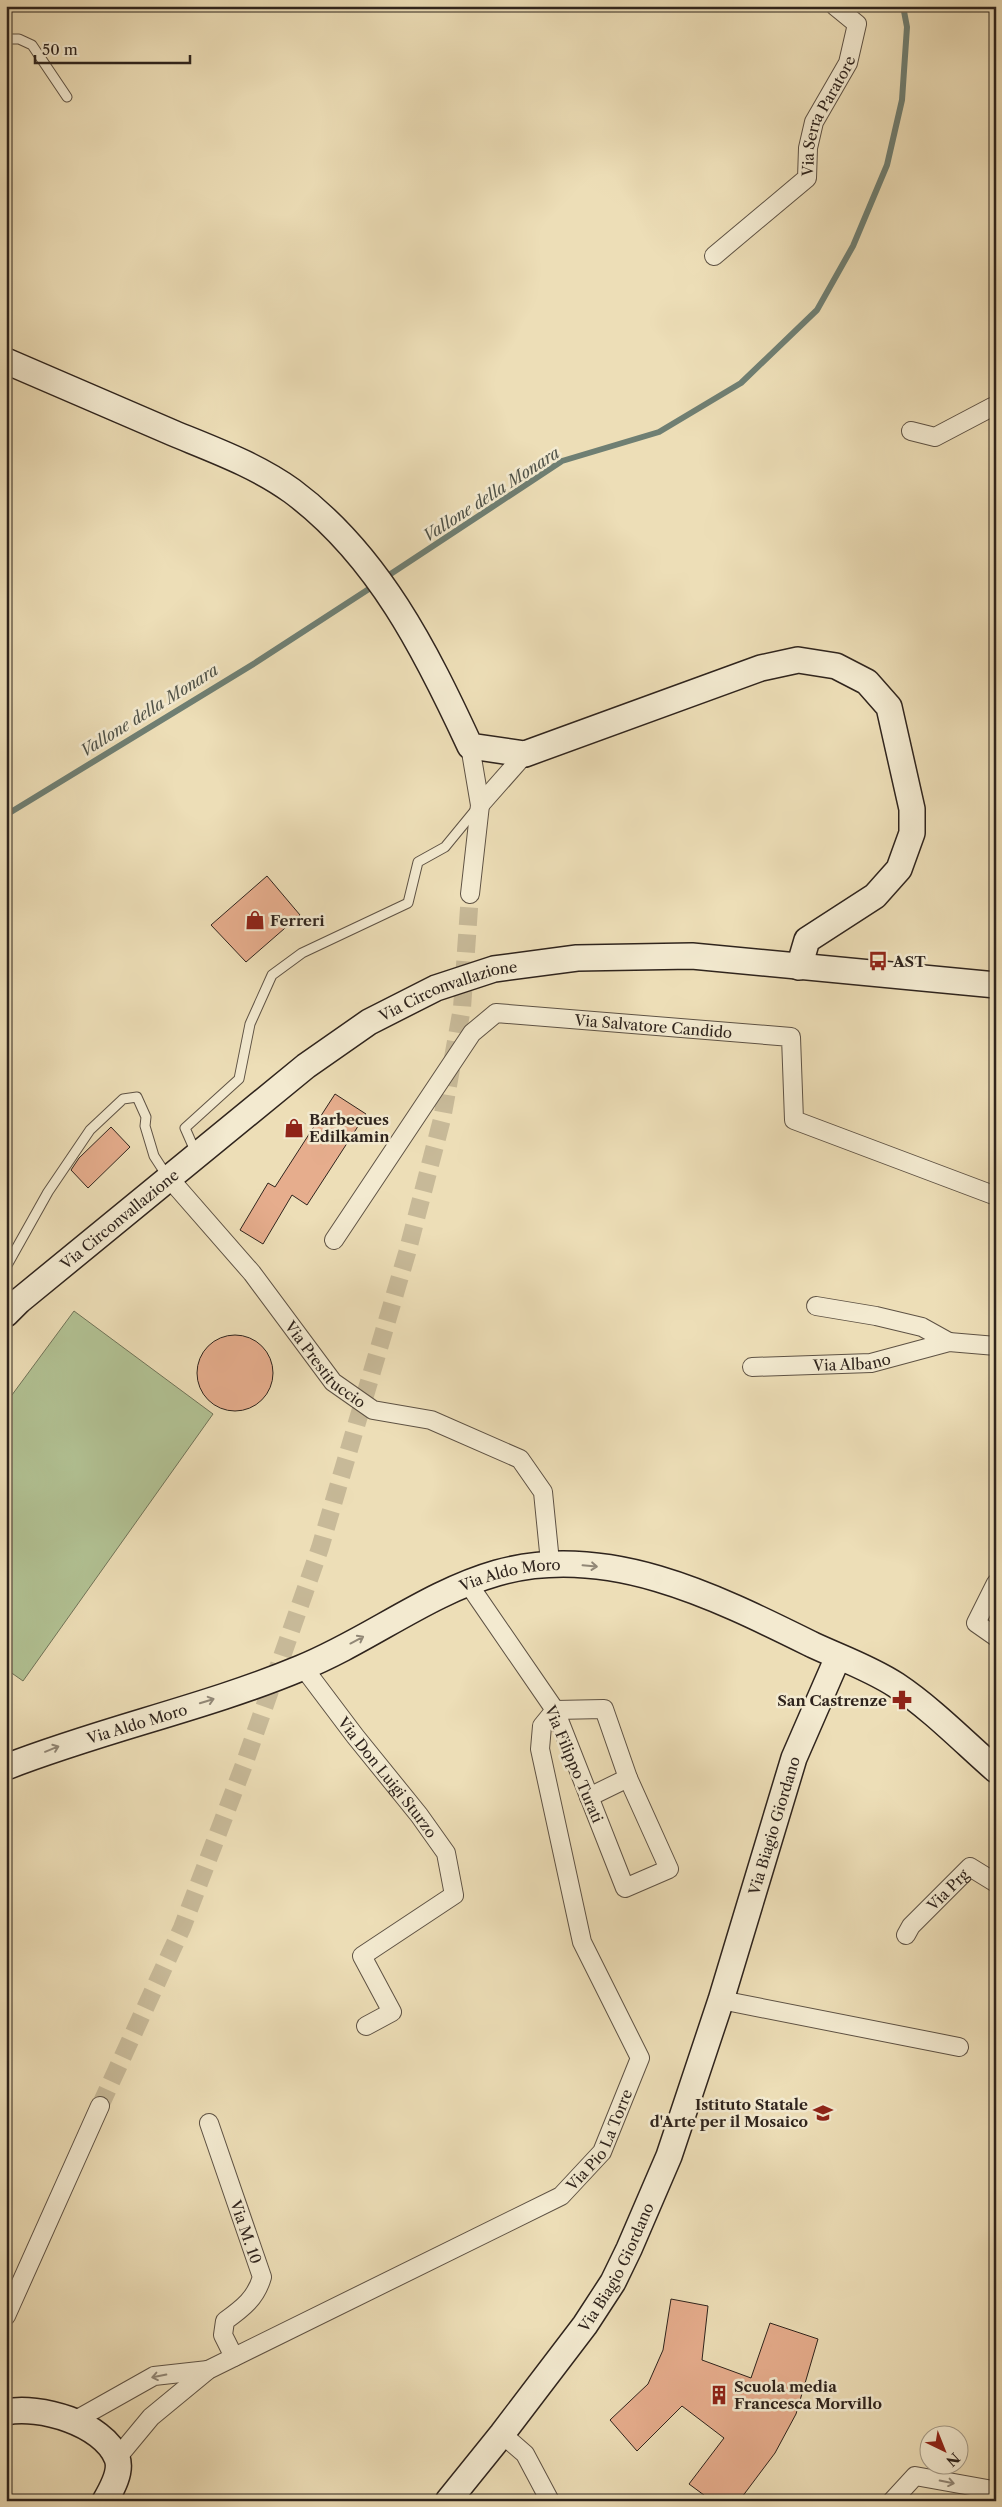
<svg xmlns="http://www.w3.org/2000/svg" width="1002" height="2507" font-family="'Libre Caslon Text',serif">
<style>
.pitch{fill:#b2c294;stroke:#707358}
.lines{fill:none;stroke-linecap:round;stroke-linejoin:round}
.stream{stroke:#6f7f73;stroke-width:6}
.building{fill:#e6ad8d;stroke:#2f241d}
.street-tunnel{stroke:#c7b998;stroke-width:18;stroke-dasharray:18 9;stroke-linecap:butt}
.lane-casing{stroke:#5e5244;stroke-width:11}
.street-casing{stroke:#5e5244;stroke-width:20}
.secondary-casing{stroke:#2f241d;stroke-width:28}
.lane{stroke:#f3ead0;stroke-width:9}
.street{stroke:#f3ead0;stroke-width:18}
.secondary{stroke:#f3ead0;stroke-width:25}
.oneway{stroke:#918776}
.labels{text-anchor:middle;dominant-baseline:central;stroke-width:5;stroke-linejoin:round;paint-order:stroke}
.street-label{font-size:15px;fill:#2f241d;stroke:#f3ead0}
.poi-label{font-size:15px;font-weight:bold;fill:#2f241d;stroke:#f3ead0;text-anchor:start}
.water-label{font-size:16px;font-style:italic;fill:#4f5248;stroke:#f3ead0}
</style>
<rect width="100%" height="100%" fill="#eddeb7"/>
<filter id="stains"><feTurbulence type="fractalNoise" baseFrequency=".004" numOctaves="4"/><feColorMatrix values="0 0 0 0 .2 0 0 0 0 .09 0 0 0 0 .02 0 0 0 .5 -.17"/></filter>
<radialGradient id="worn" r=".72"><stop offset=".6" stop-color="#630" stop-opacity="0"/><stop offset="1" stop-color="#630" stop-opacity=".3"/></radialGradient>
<path class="pitch" d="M74,1311L213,1414L23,1681L6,1669V1403Z"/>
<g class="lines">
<path class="stream" d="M383,579L562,461L659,432L741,383L817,310L853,246L887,165L902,100L907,27L903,6
M6,815L255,663L375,585"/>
</g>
<path class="building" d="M267,876L300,915L246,962L211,925Z
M335,1094L366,1114L307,1205L292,1195L263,1244L240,1230L268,1183L275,1187Z
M111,1127L130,1147L88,1188L71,1170L79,1158Z
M197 1373a38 38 0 1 1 76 0a38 38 0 1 1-76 0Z
M671,2299L708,2306L702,2360L751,2378L770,2323L818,2339L796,2414L775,2453L739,2501H712L689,2484L724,2438L682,2406L637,2451L610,2420L648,2384L663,2350Z"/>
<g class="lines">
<path class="street-tunnel" d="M100,2106L182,1928L245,1762L320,1548L407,1253L442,1119L462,1008L470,894"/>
<defs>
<path id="lane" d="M6,39H19L32,45L67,97
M196,1153L185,1128L239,1079L250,1024L272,975L302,953L408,903L418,862L445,847L477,808
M6,1267L48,1192L90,1130L123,1099L137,1097L146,1117L145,1126L154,1156L167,1176"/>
<g id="street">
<path id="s1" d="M714,256L807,178L808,148L814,122L848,63L857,24L835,6"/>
<path d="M911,431L935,437L992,407L996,408"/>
<path d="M470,746L480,805L470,894"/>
<path d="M480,805L525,754"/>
<path id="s2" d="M169,1178L252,1273L333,1382L373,1410L431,1420L520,1459L543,1492L550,1562"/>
<path id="s3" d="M334,1240L472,1033L496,1013L791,1037L794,1120L996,1196"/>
<path d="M816,1306L876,1316L922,1327L949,1342"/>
<path id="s4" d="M752,1367L871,1363L949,1342L996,1346"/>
<path d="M996,1583L976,1623L996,1637"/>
<path id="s5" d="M303,1667L355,1736L419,1815L446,1853L454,1895L362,1956L392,2012L366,2026"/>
<path d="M589,1797L628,1778"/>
<path id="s6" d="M906,1935L911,1926L970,1867L996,1883"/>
<path d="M721,2000L959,2047"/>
<path id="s7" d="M209,2123L262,2277C256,2298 243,2308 225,2321L223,2335L234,2357"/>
<path d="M6,2316L100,2106"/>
<path d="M74,2421L154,2376L208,2370"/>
<path d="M502,2434L525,2454L550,2501"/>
<path id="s8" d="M117,2458L151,2417L208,2370L561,2196L602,2152L640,2058L582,1942L540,1749L542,1726L555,1710L604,1709L628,1778L669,1869L625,1888L555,1710L467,1582"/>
<path d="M892,2501L915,2476L993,2490"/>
</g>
<g id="secondary">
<path d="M6,361C62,385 118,409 173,433C214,450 256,465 292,491C378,555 426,651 470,746L525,754L761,668L798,660L836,666L867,682L889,707L912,809V833L899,869L875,896L807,940L799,967"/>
<path id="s9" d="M6,1314L19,1301L306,1066L369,1022L436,988L494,969L577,958L692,956L996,985"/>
<path id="s10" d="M6,1767C103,1729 205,1708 301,1668C368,1641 427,1593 497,1573C607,1542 716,1597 813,1645C841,1658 870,1668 896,1685C932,1709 964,1742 996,1770"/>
<path d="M6,2412C39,2405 103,2423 117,2458C122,2471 112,2489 105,2501"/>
<path id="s11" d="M448,2501L502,2434L585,2325L613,2282L629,2249L669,2156L721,2000L794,1758L838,1657"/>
</g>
</defs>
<use href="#lane" class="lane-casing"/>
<use href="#street" class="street-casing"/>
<use href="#secondary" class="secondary-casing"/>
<use href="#lane" class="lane"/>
<use href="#street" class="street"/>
<use href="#secondary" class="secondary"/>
</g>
<defs><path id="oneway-shaft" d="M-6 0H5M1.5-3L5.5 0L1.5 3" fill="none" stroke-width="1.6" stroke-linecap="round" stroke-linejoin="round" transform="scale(1.25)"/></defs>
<g class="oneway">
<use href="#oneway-shaft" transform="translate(590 1566) rotate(5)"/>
<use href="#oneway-shaft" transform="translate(357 1640) rotate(-28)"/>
<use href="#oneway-shaft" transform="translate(207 1701) rotate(-17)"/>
<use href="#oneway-shaft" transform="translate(52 1749) rotate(-22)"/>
<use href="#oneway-shaft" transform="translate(159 2376) rotate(169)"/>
<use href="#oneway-shaft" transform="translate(947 2482) rotate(11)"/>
</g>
<defs>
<symbol id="shop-bare" viewBox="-9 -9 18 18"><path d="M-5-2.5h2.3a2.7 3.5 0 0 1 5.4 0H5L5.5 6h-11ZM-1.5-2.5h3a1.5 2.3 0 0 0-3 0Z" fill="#8f2418" stroke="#f3ead0" stroke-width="2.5" paint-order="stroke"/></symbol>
<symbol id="bus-bare" viewBox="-9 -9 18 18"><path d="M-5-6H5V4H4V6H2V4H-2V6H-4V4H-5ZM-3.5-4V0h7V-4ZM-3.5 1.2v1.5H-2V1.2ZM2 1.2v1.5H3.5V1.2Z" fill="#8f2418" stroke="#f3ead0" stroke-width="2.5" paint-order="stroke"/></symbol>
<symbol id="pharmacy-bare" viewBox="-9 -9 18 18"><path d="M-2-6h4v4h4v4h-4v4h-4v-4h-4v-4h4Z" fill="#8f2418" stroke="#f3ead0" stroke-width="2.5" paint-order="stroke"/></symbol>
<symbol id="school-bare" viewBox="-9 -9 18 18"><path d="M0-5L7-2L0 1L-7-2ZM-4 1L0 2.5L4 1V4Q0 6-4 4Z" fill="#8f2418" stroke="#f3ead0" stroke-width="2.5" paint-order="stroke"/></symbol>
<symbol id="building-bare" viewBox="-9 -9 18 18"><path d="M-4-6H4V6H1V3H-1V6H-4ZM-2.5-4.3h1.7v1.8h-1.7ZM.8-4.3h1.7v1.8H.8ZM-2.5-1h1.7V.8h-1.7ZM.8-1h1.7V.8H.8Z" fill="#8f2418" stroke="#f3ead0" stroke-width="2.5" paint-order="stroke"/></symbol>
</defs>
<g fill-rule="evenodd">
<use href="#shop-bare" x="241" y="906" width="28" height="28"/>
<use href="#bus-bare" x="864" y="947" width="28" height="28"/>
<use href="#shop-bare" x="280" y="1114" width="28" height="28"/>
<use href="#pharmacy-bare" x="888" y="1686" width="28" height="28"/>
<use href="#school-bare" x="809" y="2099" width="28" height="28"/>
<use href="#building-bare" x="705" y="2381" width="28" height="28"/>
</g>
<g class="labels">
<g class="street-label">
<text stroke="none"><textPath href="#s1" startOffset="188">Via Serra Paratore</textPath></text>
<text stroke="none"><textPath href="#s9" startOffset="552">Via Circonvallazione</textPath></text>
<text stroke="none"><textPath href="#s3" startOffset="438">Via Salvatore Candido</textPath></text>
<text stroke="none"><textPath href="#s9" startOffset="148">Via Circonvallazione</textPath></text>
<text stroke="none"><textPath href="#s4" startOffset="100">Via Albano</textPath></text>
<text stroke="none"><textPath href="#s2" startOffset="244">Via Prestituccio</textPath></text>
<text stroke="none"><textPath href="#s10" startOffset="542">Via Aldo Moro</textPath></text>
<text stroke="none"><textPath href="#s10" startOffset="138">Via Aldo Moro</textPath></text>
<text transform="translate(574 1764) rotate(67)">Via Filippo Turati</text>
<text stroke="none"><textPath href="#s5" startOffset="139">Via Don Luigi Sturzo</textPath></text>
<text stroke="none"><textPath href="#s11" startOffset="759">Via Biagio Giordano</textPath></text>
<text stroke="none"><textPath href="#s6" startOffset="62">Via Prg</textPath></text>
<text stroke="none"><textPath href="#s8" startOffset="590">Via Pio La Torre</textPath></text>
<text stroke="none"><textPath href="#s7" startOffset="115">Via M. 10</textPath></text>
<text stroke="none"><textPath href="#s11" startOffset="289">Via Biagio Giordano</textPath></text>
</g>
<g class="poi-label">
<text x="270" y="920">Ferreri</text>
<text x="893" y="961">AST</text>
<text x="309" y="1119">Barbecues<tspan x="309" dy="17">Edilkamin</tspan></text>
<text x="887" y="1700" text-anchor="end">San Castrenze</text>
<text x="808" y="2104" text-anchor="end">Istituto Statale<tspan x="808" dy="17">d'Arte per il Mosaico</tspan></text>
<text x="734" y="2386">Scuola media<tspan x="734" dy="17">Francesca Morvillo</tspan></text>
</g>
<g class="water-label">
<text transform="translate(491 494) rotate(-33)">Vallone della Monara</text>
<text transform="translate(149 710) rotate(-32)">Vallone della Monara</text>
</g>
</g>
<rect width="1002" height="2507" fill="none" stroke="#eddeb7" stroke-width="25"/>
<rect x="8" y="8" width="987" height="2492" fill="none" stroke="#2f241d" stroke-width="2.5"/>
<rect x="12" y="12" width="977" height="2482" fill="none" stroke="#2f241d"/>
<g transform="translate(944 2450) rotate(137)"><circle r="24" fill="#f3ead0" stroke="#a59b88"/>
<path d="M0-4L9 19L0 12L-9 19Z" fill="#8f2418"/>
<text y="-8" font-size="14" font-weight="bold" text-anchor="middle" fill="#2f241d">N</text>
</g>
<path d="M35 55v8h155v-8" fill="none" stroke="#2f241d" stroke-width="2.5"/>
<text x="42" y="55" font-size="15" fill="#2f241d" stroke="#f3ead0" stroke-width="4" paint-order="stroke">50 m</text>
<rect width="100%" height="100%" filter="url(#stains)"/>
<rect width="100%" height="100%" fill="url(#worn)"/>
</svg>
